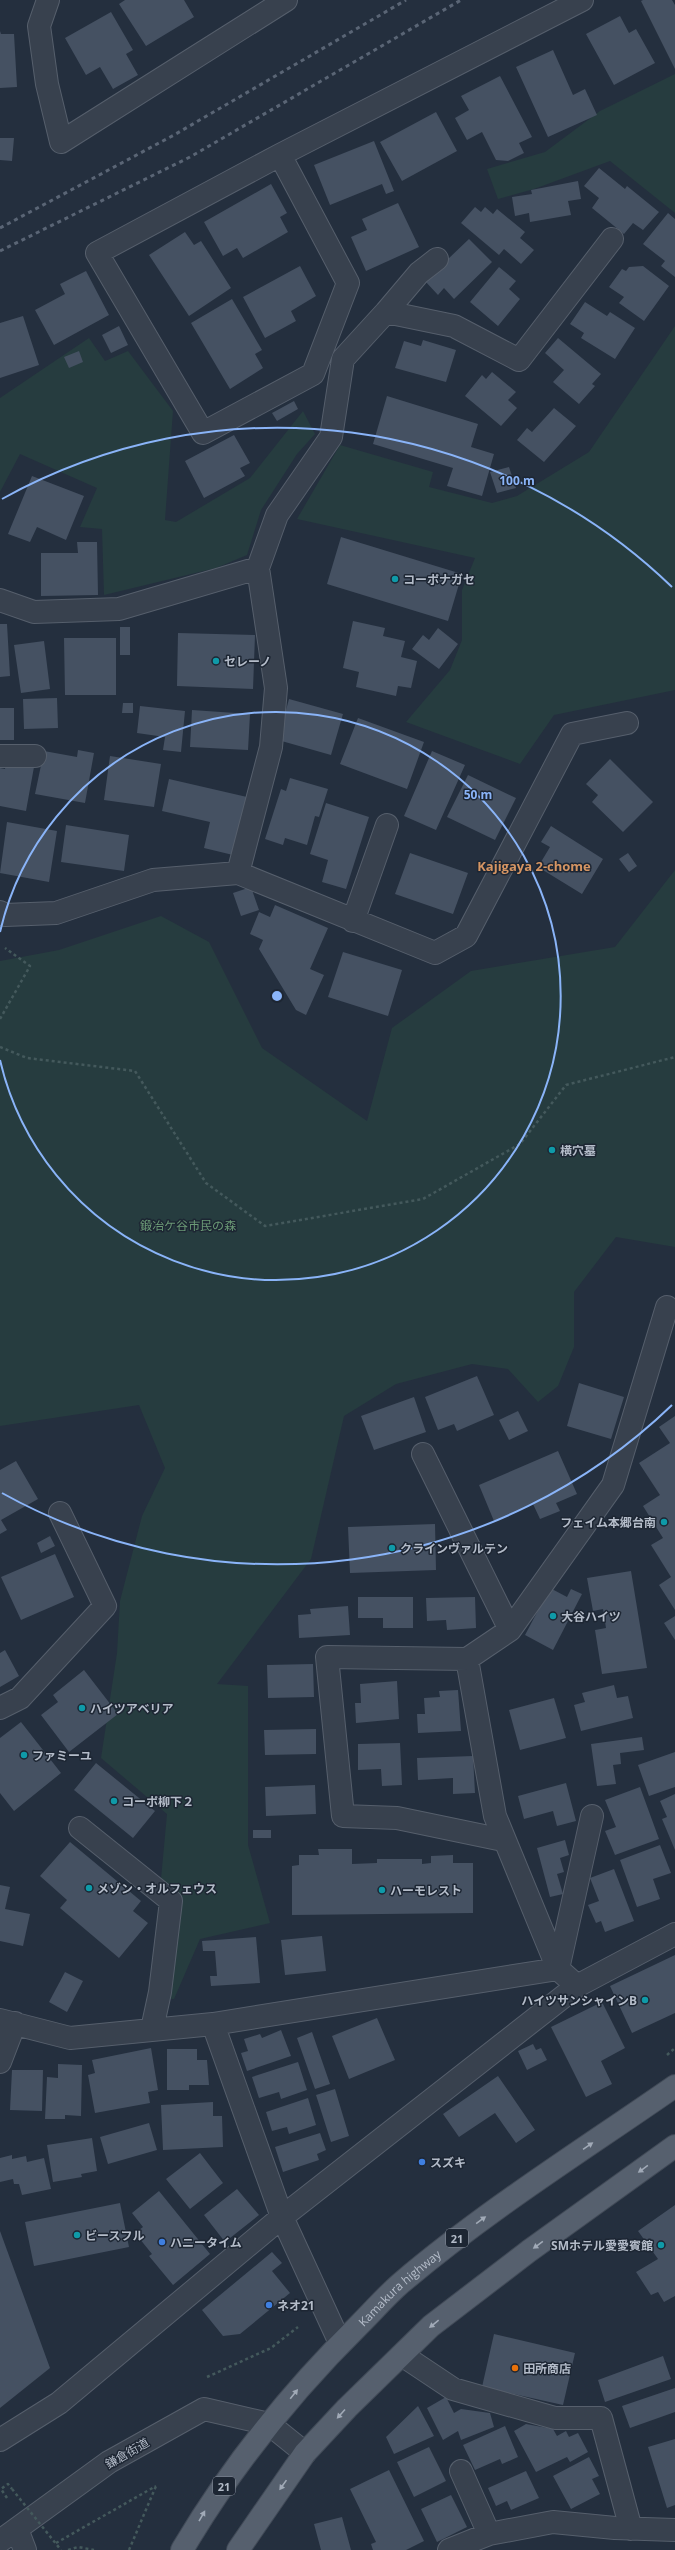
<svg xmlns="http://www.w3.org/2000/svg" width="675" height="2550" font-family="'Open Sans','Noto Sans JP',sans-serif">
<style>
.green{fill:#263c3f}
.building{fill:#455162}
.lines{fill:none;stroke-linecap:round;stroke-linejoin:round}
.minor-casing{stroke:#565f6c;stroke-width:24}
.major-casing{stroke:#414a57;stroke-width:24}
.path{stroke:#44595c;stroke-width:2.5;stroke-dasharray:3 3;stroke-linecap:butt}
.minor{stroke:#38414e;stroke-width:22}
.major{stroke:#56606e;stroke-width:22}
.rail{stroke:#5a6575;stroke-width:3;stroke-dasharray:4 4;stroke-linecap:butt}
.path-bridge{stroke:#44595c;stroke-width:2.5;stroke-dasharray:3 3;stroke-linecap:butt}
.oneway{fill:#a1aab7}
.ring{fill:none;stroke:#8ab4f8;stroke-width:2}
.culture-dot{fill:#0f9aa8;stroke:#1d2633;stroke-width:1.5}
.shop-dot{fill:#3f7fe0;stroke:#1d2633;stroke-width:1.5}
.food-dot{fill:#e8710a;stroke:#1d2633;stroke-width:1.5}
.labels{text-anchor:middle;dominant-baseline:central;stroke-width:3;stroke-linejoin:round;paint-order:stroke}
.shield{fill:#1d2633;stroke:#878f9c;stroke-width:1}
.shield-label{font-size:11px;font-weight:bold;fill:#b4bcc9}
.poi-label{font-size:12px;font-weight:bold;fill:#b4bcc9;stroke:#1d2633;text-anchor:start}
.park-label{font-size:12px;fill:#6b9a76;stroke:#1d2633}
.street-label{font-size:12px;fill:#b4bcc9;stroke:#1d2633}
.neighbourhood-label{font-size:13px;font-weight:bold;fill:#d59563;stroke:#1d2633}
.centre{fill:#8ab4f8;stroke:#1d2633;stroke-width:2}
.ring-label{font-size:12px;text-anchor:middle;font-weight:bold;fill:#8ab4f8;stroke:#1d2633;stroke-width:3;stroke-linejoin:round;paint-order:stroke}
</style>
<rect width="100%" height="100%" fill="#242f3e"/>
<path class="green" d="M675,74V213L610,161L534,189L498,199L487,169L545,152L600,111Z
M675,326V690L554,715L520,764L406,722L450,670L462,640V590L475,558L297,519L340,445L433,472L429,487L492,503L517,496L589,452Z
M89,338L105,361L128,351L173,411L165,520L176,522L250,478L303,411L315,434L297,454L261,510L247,555L216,568L104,595L102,529L80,527L97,488L20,454L0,492V398Z
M675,870V1247L616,1237L574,1292V1347L558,1386L538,1402L508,1369L472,1364L396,1384L344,1416L311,1559L217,1684L248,1686V1845L270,1923L200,1939L174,1999L150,1998L167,1814L101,1758L117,1653L120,1601L142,1516L165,1468L139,1405L0,1426V961L59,950L161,916L209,942L262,1048L367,1121L392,1028L471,971L615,947Z"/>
<path class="building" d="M125,0H184L194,17L146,46L119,4Z
M643,0H672L675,5V69L641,1Z
M111,12L133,50L126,54L138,75L113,89L100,67L86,75L65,38Z
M620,16L629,33L636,29L655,63L614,85L586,34Z
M0,31L1,34H14L17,87L0,88Z
M553,50L573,95L585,89L597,115L548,137L516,67Z
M500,76L532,137L519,143L524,153L508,161L496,160L482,132L467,140L455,118L469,110L461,96Z
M436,112L457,151L402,181L380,142Z
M0,138H14L12,161L0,160Z
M374,141L394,191L386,194L382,184L330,205L314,165Z
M599,168L625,189L627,186L659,212L643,230L633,223L624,234L592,208L599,198L584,186Z
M578,181L581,199L568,201L571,215L530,222L529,213L515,216L512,197L532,194L531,190Z
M271,184L287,213L280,217L288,232L243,258L237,248L223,256L204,222Z
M398,203L419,247L366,271L351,237L367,230L362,219Z
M475,207L481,212L485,207L493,214L497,209L525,232L520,238L534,250L521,264L504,249L499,255L461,223Z
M668,213L675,219V277L661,266L665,261L643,244Z
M185,232L194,245L201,241L231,288L189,316L149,255Z
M469,239L492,262L454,299L444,288L438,295L425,281Z
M300,266L316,296L291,311L296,321L265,338L243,297Z
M643,266L669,286L644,321L619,303L624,297L609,287L622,269L626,271L629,267Z
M499,267L516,281L509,289L520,299L498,326L470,302Z
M86,271L109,315L54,345L35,310L65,294L60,284Z
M232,299L262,350L255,354L263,368L230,389L191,323Z
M585,302L607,316L610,312L635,328L615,359L581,338L584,333L570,324Z
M23,316L39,365L0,378V323Z
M119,326L128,345L111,353L102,335Z
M558,338L601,374L592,384L595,386L579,404L553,382L564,370L545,353Z
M423,340L456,350L446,382L395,368L404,341L421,346Z
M79,351L83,362L69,368L64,357Z
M492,372L516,392L508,400L517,408L501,426L465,396L482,375L486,379Z
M387,396L478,424L471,447L494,454L482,496L447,486L453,468L373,444Z
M294,401L298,409L277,421L272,413Z
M554,408L576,426L544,462L517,440L527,428L532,432Z
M234,435L250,463L240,468L245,476L204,498L185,461Z
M509,467L516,488L497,493L490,472Z
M32,476L84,496L66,540L37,527L30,542L8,534Z
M341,537L462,574L448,621L327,584Z
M77,542H97L98,595L41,596V553H78Z
M353,621L385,628L383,636L405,641L401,657L417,661L411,688L398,686L396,696L356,687L359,672L343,668Z
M0,624H7L10,676L0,677Z
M120,627H130V655H120Z
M438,628L458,644L439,669L412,649L423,635L429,640Z
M178,633L255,635L253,689L177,686Z
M64,638H116V695H65Z
M44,641L50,689L21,693L14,645Z
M57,698L58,728L24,729L23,699Z
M289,699L343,714L331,755L278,740Z
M123,703H133V713H122Z
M140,706L185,711L181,752L163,750L165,737L137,733Z
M0,708H14V740H0Z
M192,710L250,714L248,750L190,747Z
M358,718L424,742L407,789L340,764Z
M78,750L94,753L85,803L35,794L44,751L77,757Z
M432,751L465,765L436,830L404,816Z
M110,756L161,764L154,807L104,800Z
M610,759L653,802L623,832L592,802L598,795L586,784Z
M6,762L34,767L26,811L0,806V768L5,769Z
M468,775L516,798L495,840L447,817Z
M290,778L328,789L319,817L315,816L307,845L285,838L283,845L265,839L281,789L286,791Z
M169,779L247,797L233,855L204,848L210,822L162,811Z
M326,803L369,817L346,889L322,882L328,860L310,854Z
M7,822L57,831L49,882L0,873Z
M66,825L129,835L124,871L61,862Z
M551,826L603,859L582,894L538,867L550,847L541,842Z
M410,853L468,873L453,914L395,894Z
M628,853L637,866L629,872L619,859Z
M251,887L259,910L241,916L233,893Z
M275,905L328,928L310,969L324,975L306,1015L296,1010L259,949L263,940L250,934L259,912L270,917Z
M343,952L402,970L388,1016L328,997Z
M477,1376L494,1415L457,1431L454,1424L438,1430L425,1397Z
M579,1383L624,1397L611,1439L567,1426Z
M414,1397L426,1432L374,1450L361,1416Z
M518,1411L528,1431L509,1440L499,1420Z
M675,1416V1610L659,1585L671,1577L651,1545L663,1538L643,1506L660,1495L639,1463L670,1443L659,1427Z
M558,1451L577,1494L556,1503L560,1511L540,1519L533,1504L494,1521L479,1485Z
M16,1461L38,1499L1,1520L7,1530L0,1534V1470Z
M435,1524L436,1570L350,1573L348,1527Z
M50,1536L55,1546L41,1553L37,1543Z
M55,1554L74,1597L21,1620L1,1577Z
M631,1571L647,1668L602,1674L595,1630L606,1628L603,1609L593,1611L587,1578Z
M550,1588L567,1597L571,1589L582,1594L553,1650L525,1635Z
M358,1597H413V1628H383V1618H358Z
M475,1597L476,1628L447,1630L446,1620L427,1621L426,1598Z
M348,1606L350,1635L299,1638L298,1615L311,1614L310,1609Z
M675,1616V1640L664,1623Z
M5,1650L19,1676L0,1687V1653Z
M313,1664L314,1697L268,1698L267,1665Z
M84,1670L118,1714L69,1752L41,1715L58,1702L53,1695Z
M397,1681L399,1719L356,1723L355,1703H361L360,1684Z
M614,1685L617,1698L628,1696L633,1718L581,1731L574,1705L585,1702L582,1693Z
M458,1690L461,1731L418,1733L417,1714H425L424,1698L440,1697L439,1691Z
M554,1698L566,1738L520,1750L509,1710Z
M21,1722L61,1773L14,1811L0,1793V1738Z
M316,1729V1754L265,1755L264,1730Z
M642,1737L644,1750L620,1753L621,1764L613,1765L616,1784L597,1786L591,1744Z
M400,1743L402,1785L382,1786L381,1769L358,1770V1744Z
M675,1752V1787L649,1796L638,1765Z
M473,1756L475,1793L453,1794V1778L418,1780L417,1758Z
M96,1763L155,1811L133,1838L74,1790Z
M566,1783L576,1821L557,1826L553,1811L524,1819L518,1796Z
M315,1785L316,1814L266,1816L265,1787Z
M640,1787L659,1839L615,1855L605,1831L616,1827L605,1800Z
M675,1794V1850L662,1819L667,1817L660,1801Z
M253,1830H271V1838H253Z
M565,1840L569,1855L560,1858L564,1872L557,1874L563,1894L550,1897L537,1848Z
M70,1842L141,1901L133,1911L148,1923L119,1958L60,1908L67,1900L40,1876Z
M660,1845L671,1873L653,1879L660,1899L637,1907L620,1860Z
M318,1849H352V1864L377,1863V1859H422V1864L431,1863V1856L453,1855V1863H473V1913L292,1915V1866L299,1865V1855H319Z
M614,1869L634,1921L605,1932L601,1921L596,1923L588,1905L599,1901L590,1878Z
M0,1885L10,1887L5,1909L30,1914L23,1946L0,1941Z
M322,1936L326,1971L285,1975L281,1940Z
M256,1937L260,1983L211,1986L210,1976H217L215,1951H203L202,1941Z
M675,1955V2013L632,2033L610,1986Z
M65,1972L83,1981L67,2012L49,2002Z
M602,2002L625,2048L601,2061L612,2084L586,2097L551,2027Z
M377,2018L395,2060L349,2079L332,2036Z
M281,2030L291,2056L247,2071L241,2053L248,2051L244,2039L260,2034L262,2038Z
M312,2032L330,2084L315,2089L297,2038Z
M533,2044L536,2050L541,2048L547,2060L527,2070L518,2051Z
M151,2048L158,2090L148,2092L150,2103L95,2113L88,2075L95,2073L92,2060Z
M167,2049H197V2060H207L209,2085H189V2090H167Z
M298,2062L307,2090L281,2099L279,2092L259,2098L252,2077Z
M58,2064L82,2065L81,2116L65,2115V2119H45L47,2077L58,2078Z
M12,2070H43L42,2111L10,2110Z
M498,2076L535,2130L516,2143L495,2113L459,2137L443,2114Z
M335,2089L349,2136L331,2142L316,2095Z
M308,2098L316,2125L289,2134L287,2127L272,2131L266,2112Z
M213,2102V2116H222L223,2147L163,2150L161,2105Z
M149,2123L157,2150L108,2164L100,2137Z
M320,2133L326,2150L317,2154L319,2160L283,2172L275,2147Z
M92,2138L97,2171L81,2174L82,2177L53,2182L47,2145Z
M200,2153L223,2183L190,2209L166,2179Z
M12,2155V2159L26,2156L27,2162L44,2158L51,2189L22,2195L19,2184H14L13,2179L0,2182V2158Z
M237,2189L259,2215L225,2242L204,2215Z
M159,2191L210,2254L173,2285L149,2256L152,2254L135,2233L143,2227L132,2213Z
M120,2203L129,2247L34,2266L25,2222Z
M675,2205V2296L664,2302L658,2292L651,2295L636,2272L658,2259L638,2231Z
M0,2231L50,2368L0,2408Z
M272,2252L282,2263L272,2271L290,2293L240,2334L223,2336L202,2310Z
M494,2334L575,2353L563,2405L482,2387Z
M663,2356L671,2379L605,2402L598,2380Z
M675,2388V2412L630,2428L622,2406Z
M446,2397L454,2413L461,2409L490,2413L494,2427L461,2440L458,2431L443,2440L427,2408Z
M418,2406L434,2436L394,2454L386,2437Z
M526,2424L553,2429L557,2436L566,2431L569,2437L578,2433L588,2452L570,2462L567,2457L536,2472L514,2431Z
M505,2426L518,2457L502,2464L500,2459L475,2470L463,2445Z
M675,2439V2505L667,2508L648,2447Z
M429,2447L446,2481L414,2497L397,2462Z
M589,2457L599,2476L592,2479L600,2494L571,2509L553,2476Z
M389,2470L424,2541L406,2550H373L371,2544L376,2542L350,2489Z
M526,2471L539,2498L511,2510L507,2501L496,2506L488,2488Z
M451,2495L467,2527L437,2542L421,2509Z
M342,2517L351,2550H321L314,2524Z"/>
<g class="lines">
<defs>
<path id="minor" d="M48,0L39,26L47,84L61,142L286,0
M280,155L348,283L313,374L203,433L97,253L280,155L582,0
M386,312L419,273L437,259
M0,600L34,612L119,609L258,568L277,515L331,437L343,359L386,312L454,326L519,360L612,239
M0,756H35
M238,873L271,747L276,688L258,568
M0,912L5,915L56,913L153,880L238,873L435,953L466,936L572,734L627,723
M353,921L387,825
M423,1454L510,1630L467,1659L495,1816L558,1969
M510,1630L613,1485L667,1307
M467,1659L327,1657L343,1816L397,1818L503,1840
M0,1708L20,1698L105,1606L60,1513
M80,1828L171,1901L160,1992L152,2029
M558,1969L592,1816
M0,2020L70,2038L213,2024L558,1969L577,1986L675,1934
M213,2024L282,2217L340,2343
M0,2062L15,2023
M402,2355L453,2389L555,2418H601L631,2529
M0,2440L59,2403L282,2217L577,1986
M461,2471L489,2534
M17,2529L25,2550
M0,2541L109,2462L204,2409L269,2424L305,2453
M449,2550L489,2534L553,2522L615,2528L675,2530"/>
<g id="major">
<path id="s1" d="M182,2550C231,2467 292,2391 360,2324C374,2310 387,2295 401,2283C487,2210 583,2150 675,2086"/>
<path d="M238,2550L305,2453L347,2408L431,2326L529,2251L675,2146"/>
</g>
</defs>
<use href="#minor" class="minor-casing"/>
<use href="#major" class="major-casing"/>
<path class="path" d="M0,1019L30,966L5,948
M0,1047L27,1058L135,1071L206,1183L265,1226L423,1199L520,1144L566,1085L675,1057
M667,2055L675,2048
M207,2377L271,2348L298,2327
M7,2498L1,2489L8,2484L12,2489
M56,2543L156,2486
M68,2550L78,2547L94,2550
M129,2550L156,2486"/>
<use href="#minor" class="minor"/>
<use href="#major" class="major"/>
<path class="rail" d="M0,228L174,135L406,0
M0,251L190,157L461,0"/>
<path class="path-bridge" d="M12,2489L61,2550"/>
</g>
<defs><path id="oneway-solid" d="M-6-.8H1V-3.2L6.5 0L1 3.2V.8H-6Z"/></defs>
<g class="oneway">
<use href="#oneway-solid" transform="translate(588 2146) rotate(-34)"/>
<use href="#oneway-solid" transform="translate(643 2169) rotate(144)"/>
<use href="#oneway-solid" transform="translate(481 2220) rotate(-36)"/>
<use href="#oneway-solid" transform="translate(538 2245) rotate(144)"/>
<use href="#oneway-solid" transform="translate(434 2324) rotate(141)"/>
<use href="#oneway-solid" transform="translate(294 2394) rotate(-51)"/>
<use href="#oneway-solid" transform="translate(341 2414) rotate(132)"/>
<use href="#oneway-solid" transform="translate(283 2485) rotate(125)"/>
<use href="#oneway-solid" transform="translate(202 2516) rotate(-60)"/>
</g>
<g class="ring">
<path d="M0 932A284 284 0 1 1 0 1060"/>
<path d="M672 1405A568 568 0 0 1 2 1493M2 499A568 568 0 0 1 672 587"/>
</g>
<g class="culture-dot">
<circle cx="395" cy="579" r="4"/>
<circle cx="216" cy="661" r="4"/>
<circle cx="552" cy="1150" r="4"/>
<circle cx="664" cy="1522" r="4"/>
<circle cx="392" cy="1548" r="4"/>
<circle cx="553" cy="1616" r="4"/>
<circle cx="82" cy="1708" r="4"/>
<circle cx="24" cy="1755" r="4"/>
<circle cx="114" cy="1801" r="4"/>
<circle cx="89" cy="1888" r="4"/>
<circle cx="382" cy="1890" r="4"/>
<circle cx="645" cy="2000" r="4"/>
<circle cx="77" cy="2235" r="4"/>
<circle cx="661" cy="2245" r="4"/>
</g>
<g class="shop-dot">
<circle cx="422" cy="2162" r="4"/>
<circle cx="162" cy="2242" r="4"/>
<circle cx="269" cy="2305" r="4"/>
</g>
<circle class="food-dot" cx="515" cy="2368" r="4"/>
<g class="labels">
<g class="shield">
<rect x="446" y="2229" width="22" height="18" rx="3"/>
<rect x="213" y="2477" width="22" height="18" rx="3"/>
</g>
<g class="shield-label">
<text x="457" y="2238">21</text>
<text x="224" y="2486">21</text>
</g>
<g class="poi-label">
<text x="403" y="579">コーポナガセ</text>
<text x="224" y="661">セレーノ</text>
<text x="560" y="1150">横穴墓</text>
<text x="656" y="1522" text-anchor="end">フェイム本郷台南</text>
<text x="400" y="1548">クラインヴァルテン</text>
<text x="561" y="1616">大谷ハイツ</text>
<text x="90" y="1708">ハイツアベリア</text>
<text x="32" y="1755">ファミーユ</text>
<text x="122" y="1801">コーポ柳下２</text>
<text x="97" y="1888">メゾン・オルフェウス</text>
<text x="390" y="1890">ハーモレスト</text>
<text x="637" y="2000" text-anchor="end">ハイツサンシャインB</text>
<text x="430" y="2162">スズキ</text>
<text x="85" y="2235">ビースフル</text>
<text x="170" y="2242">ハニータイム</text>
<text x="653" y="2245" text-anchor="end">SMホテル愛愛賓館</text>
<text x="277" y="2305">ネオ21</text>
<text x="523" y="2368">田所商店</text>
</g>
<g class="park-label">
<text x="188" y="1225">鍛冶ケ谷市民の森</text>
</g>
<g class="street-label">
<text stroke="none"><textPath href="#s1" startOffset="342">Kamakura highway</textPath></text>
<text transform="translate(127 2453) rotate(-30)">鎌倉街道</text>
</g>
<g class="neighbourhood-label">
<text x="534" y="866">Kajigaya 2-chome</text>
</g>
</g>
<circle cx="277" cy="996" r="6" class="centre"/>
<g class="ring-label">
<text x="517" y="485">100 m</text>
<text x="478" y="799">50 m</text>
</g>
</svg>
